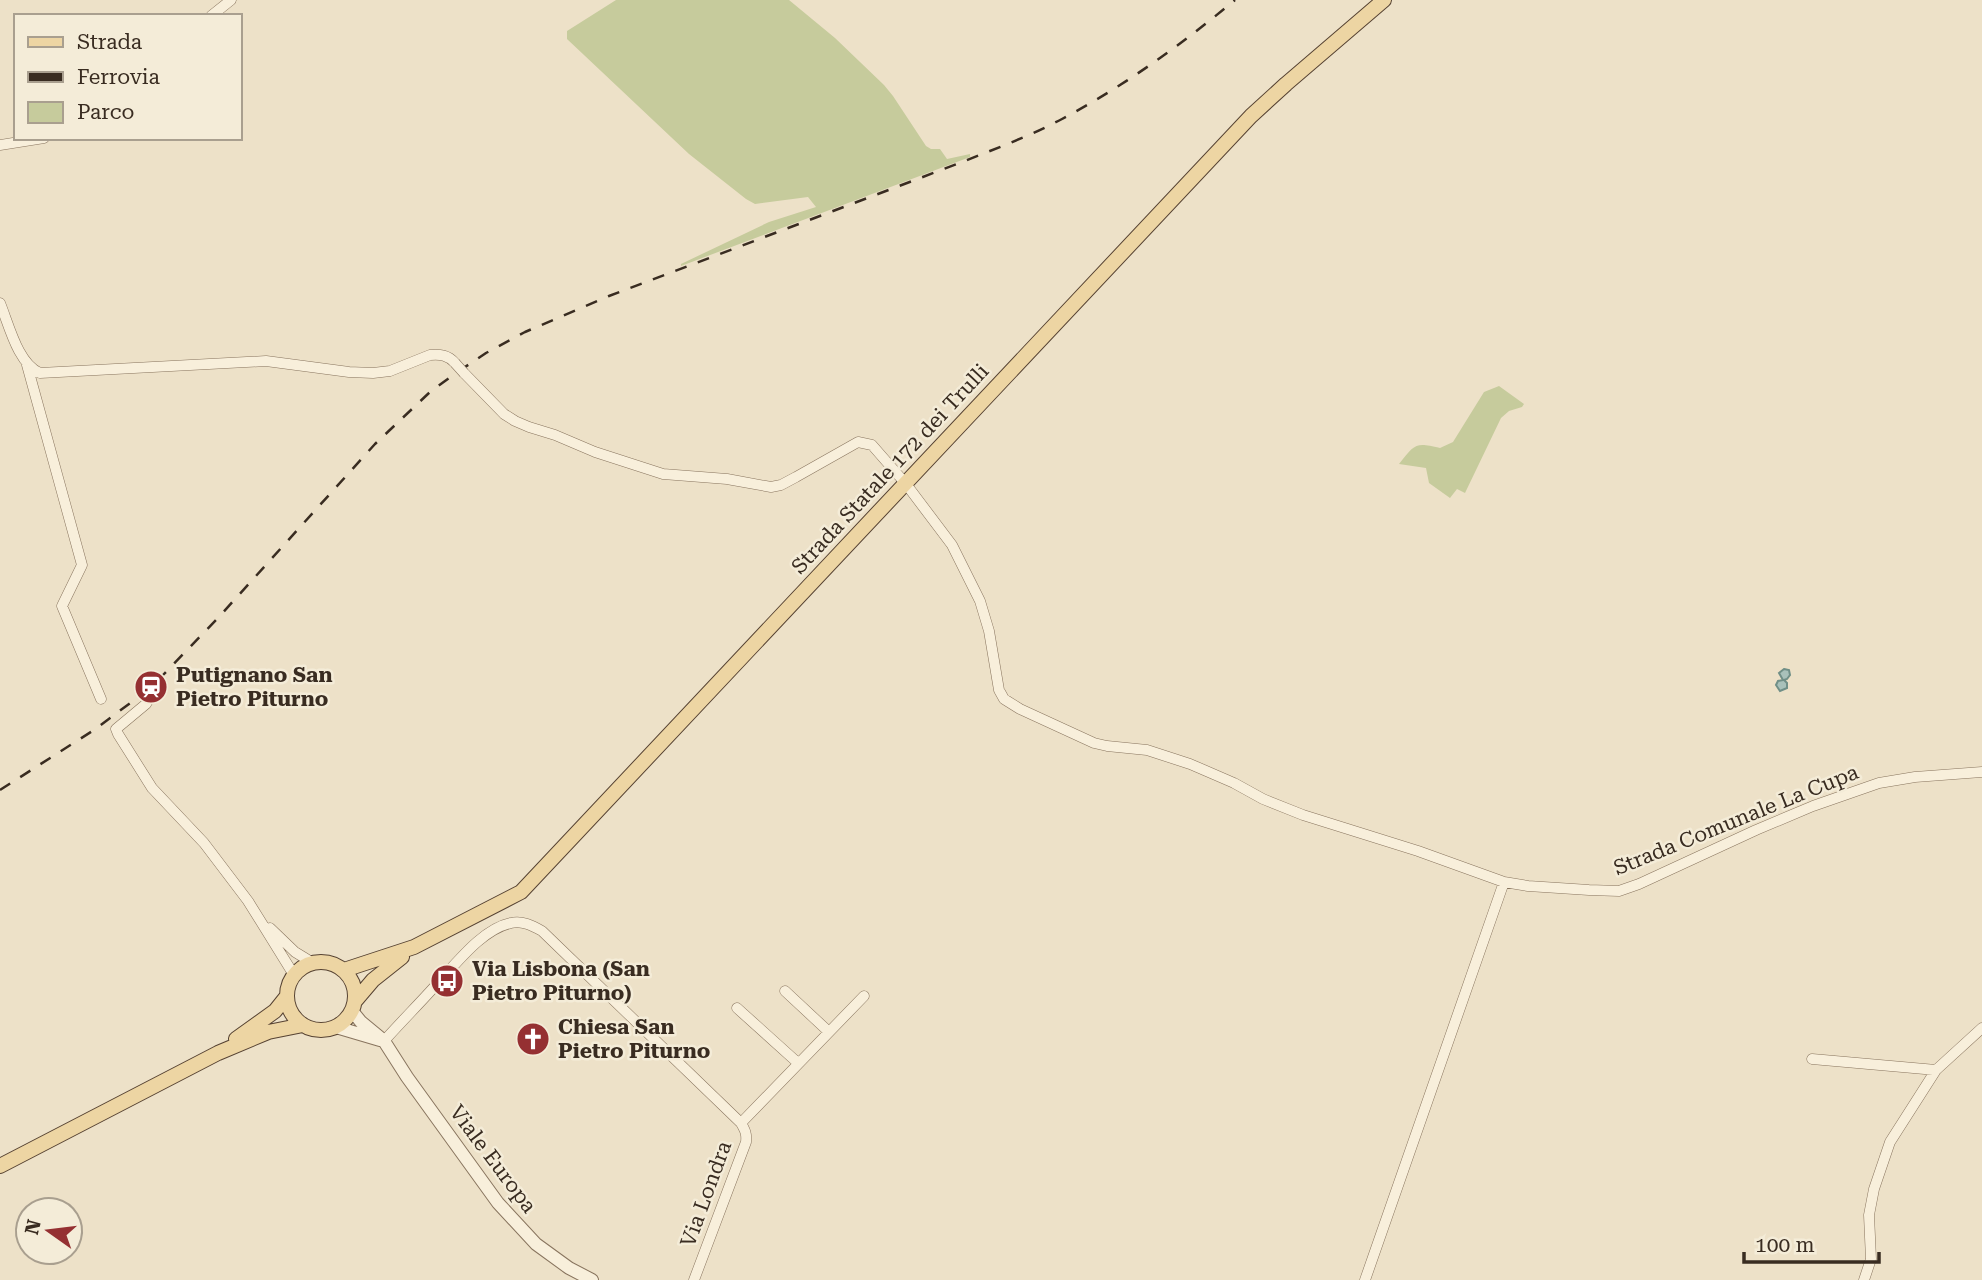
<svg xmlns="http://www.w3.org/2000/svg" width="1982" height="1280" font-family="'Roboto Serif',serif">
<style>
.green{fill:#c6cb9c}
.water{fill:#a9c1ba;stroke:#708f87;stroke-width:2}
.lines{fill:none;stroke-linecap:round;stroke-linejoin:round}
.minor-casing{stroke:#88745e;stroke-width:11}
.tertiary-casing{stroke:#88745e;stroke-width:14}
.primary-casing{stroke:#564232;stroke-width:16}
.minor{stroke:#f8efdb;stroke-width:10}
.tertiary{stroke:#f8efdb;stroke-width:12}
.primary{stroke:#edd5a3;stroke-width:14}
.rail{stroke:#392c21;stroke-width:2.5;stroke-dasharray:12 12;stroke-linecap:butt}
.minor-bridge-casing{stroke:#88745e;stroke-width:11;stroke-linecap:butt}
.minor-bridge{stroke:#f8efdb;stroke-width:10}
.labels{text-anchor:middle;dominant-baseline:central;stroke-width:5;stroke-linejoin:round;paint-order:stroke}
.street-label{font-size:21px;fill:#392c21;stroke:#f4ecd8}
.poi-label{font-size:21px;font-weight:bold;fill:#392c21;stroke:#f4ecd8;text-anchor:start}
</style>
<rect width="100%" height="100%" fill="#ede1c8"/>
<path class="green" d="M616,0H789L835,38L884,85L893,96L926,146L931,149H940L947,159L970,154V157L681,266V264L769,222L816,207L808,197L755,204L746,199L689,154L567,39V31Z
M1499,386L1524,404L1522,407L1509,411L1501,418L1465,493L1457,489L1450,498L1429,483L1426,468L1399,464C1415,444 1415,442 1440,448L1453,442L1484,392Z"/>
<path class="water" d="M1784,669L1789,670L1790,675L1787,679L1784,680L1787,683V688L1780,691L1776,685L1778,681L1783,680L1779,673Z"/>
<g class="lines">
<defs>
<path id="minor" d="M211,16L231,0
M0,145L44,138
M0,303C9,325 18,364 40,373L266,361L349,372L373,373L390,371L430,355C440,354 448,355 455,363
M27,365L82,565L62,606L101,699
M464,373L504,414L515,421L529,427L555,435L595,452L663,474L727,479L771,487L781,485L796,477L858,442L872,445L906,484L952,545L980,601L989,631L999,690L1004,699L1020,709L1094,743L1107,746L1147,750L1190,764L1234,783L1263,799L1303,815L1418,851L1504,882L1528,886L1589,890L1619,891L1639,884L1756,830L1813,806L1879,783L1915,777L1982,772
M150,697L146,704L116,729L118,734L152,788L204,843L248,901L294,975
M270,928L295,952L313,963
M785,991L829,1032
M737,1008L798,1063
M384,1041C401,1022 419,1004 436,985C456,964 482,929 511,923C522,920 533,926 542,931L741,1123C745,1130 747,1134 746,1142L694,1280
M1812,1059L1936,1070
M741,1123L864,996
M1365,1280L1504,882
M1864,1280L1871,1259L1869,1215L1874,1189L1890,1142L1936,1070L1982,1028"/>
<path id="tertiary" d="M352,1011L361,1022L384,1041L407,1077L498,1203L536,1244L569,1268L592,1280
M336,1027L380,1040"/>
<path id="primary" d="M287 996a34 34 0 1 1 68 0a34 34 0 1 1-68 0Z
M344,970L414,947L521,892L1251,116L1286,84L1384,0
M356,1000L373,980L402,957
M236,1039L275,1011L287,996
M0,1166L218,1053L268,1032L303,1025"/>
</defs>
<use href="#minor" class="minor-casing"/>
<use href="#tertiary" class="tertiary-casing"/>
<use href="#primary" class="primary-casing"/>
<use href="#minor" class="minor"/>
<use href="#tertiary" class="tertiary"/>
<use href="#primary" class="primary"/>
<path class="rail" d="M0,790L94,730L141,695L163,675L218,618L375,444L430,392L456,373L486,353L525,332L609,296L957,164C992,150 1028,137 1062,119C1124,86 1181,45 1235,0"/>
<defs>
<path id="minor-bridge" d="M455,363L464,373"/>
</defs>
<use href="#minor-bridge" class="minor-bridge-casing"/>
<use href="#minor-bridge" class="minor-bridge"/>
</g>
<defs>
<symbol id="station-disc" viewBox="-11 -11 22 22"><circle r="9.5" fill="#953032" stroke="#f4ecd8"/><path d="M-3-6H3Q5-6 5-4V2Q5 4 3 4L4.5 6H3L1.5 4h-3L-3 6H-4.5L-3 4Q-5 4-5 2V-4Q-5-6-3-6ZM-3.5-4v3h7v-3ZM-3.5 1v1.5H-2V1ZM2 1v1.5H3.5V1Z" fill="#fff"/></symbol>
<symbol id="bus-disc" viewBox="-11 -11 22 22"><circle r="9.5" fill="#953032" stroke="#f4ecd8"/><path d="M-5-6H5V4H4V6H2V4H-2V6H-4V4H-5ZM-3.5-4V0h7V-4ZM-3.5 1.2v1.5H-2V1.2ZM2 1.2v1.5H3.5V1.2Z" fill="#fff"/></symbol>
<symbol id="church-disc" viewBox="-11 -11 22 22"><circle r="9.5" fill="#953032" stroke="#f4ecd8"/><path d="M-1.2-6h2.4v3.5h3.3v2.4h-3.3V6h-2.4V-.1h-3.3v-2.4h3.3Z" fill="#fff"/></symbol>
</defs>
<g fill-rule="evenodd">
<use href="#station-disc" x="132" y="668" width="38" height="38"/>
<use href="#bus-disc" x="428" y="962" width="38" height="38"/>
<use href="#church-disc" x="514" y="1020" width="38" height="38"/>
</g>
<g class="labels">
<g class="street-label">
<text transform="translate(890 469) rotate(-47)">Strada Statale 172 dei Trulli</text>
<text transform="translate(1736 820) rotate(-22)">Strada Comunale La Cupa</text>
<text transform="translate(493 1159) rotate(53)">Viale Europa</text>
<text transform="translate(706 1194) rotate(-70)">Via Londra</text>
</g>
<g class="poi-label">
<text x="176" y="675">Putignano San<tspan x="176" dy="24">Pietro Piturno</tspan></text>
<text x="472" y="969">Via Lisbona (San<tspan x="472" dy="24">Pietro Piturno)</tspan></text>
<text x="558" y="1027">Chiesa San<tspan x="558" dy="24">Pietro Piturno</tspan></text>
</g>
</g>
<rect x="14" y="14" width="228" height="126" fill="#f4ecd8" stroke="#a99f8f" stroke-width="2"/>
<rect x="28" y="37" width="35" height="10" fill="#edd5a3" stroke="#a99f8f" stroke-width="2"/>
<text x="77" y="49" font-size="21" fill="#392c21">Strada</text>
<rect x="28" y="72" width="35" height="10" fill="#392c21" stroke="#a99f8f" stroke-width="2"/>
<text x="77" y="84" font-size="21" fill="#392c21">Ferrovia</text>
<rect x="28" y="102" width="35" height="21" fill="#c6cb9c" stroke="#a99f8f" stroke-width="2"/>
<text x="77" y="119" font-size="21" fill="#392c21">Parco</text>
<g transform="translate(49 1231) rotate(284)"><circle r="33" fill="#f4ecd8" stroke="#a99f8f" stroke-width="2"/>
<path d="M0-5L12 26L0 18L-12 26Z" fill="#953032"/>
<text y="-10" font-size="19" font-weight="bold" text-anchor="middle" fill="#392c21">N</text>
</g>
<path d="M1744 1252v10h135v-10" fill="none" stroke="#392c21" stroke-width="3.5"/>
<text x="1755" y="1252" font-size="21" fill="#392c21" stroke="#f4ecd8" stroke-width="5" paint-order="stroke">100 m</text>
</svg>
